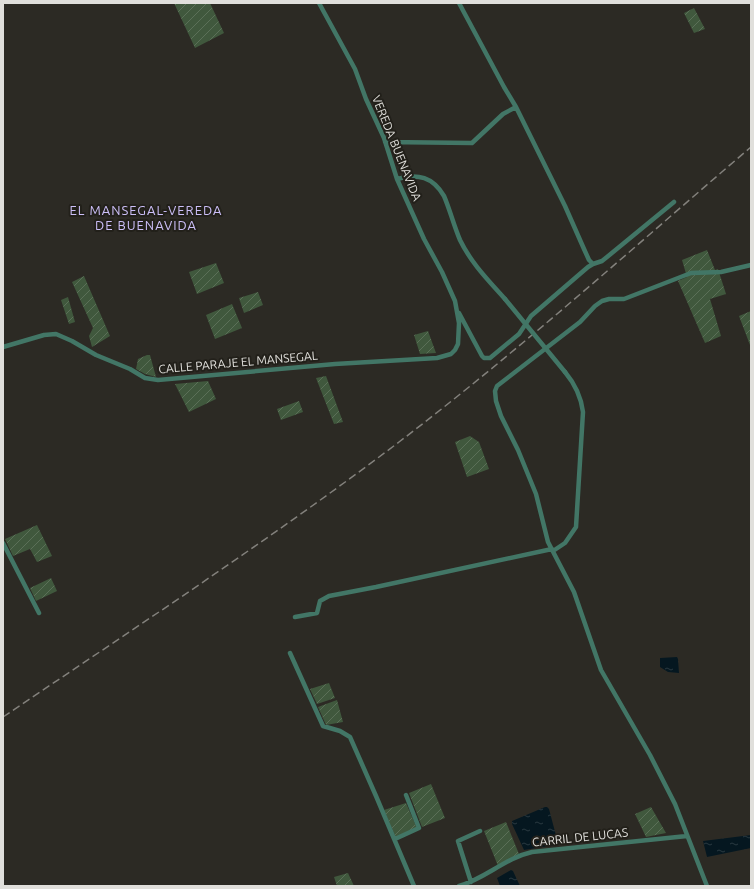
<svg xmlns="http://www.w3.org/2000/svg" width="754" height="889" font-family="Ubuntu,sans-serif">
<style>
.garden{fill:url(#garden-furrows)}
.water{fill:url(#water-ripples)}
.lines{fill:none;stroke-linecap:round;stroke-linejoin:round}
.minor{stroke:#427666;stroke-width:4.5}
.rail{stroke:#83817c;stroke-width:1.5;stroke-dasharray:8 4;stroke-linecap:butt}
.minor-bridge{stroke:#427666;stroke-width:4.5}
.labels{text-anchor:middle;dominant-baseline:central;stroke-width:4;stroke-linejoin:round;paint-order:stroke}
.street-label{font-size:12px;fill:#e0dfdb;stroke:#22201a}
.neighbourhood-label{font-size:13px;letter-spacing:1px;fill:#ccbff8;stroke:#22201a}
</style>
<defs>
<pattern id="garden-furrows" width="10" height="10" patternUnits="userSpaceOnUse"><rect width="10" height="10" fill="#40583d"/><path d="M-1 1l2-2M0 10L10 0M9 11l2-2" fill="none" stroke="#5b7058"/></pattern>
<pattern id="water-ripples" width="26" height="14" patternUnits="userSpaceOnUse"><rect width="26" height="14" fill="#051720"/><path d="M2 4q2-2 4 0t4 0M15 11q2-2 4 0t4 0" fill="none" stroke="#293840"/></pattern>
</defs>
<rect width="100%" height="100%" fill="#2c2a24"/>
<path class="garden" d="M174,3H210L224,33L195,48Z
M694,8L705,29L694,33L684,13Z
M707,250L715,270L718,269L726,294L710,299L721,336L705,343L678,281L687,277L682,260Z
M216,263L224,283L197,294L189,272Z
M84,276L110,336L92,347L89,336L93,328L72,282Z
M258,292L263,305L244,313L239,298Z
M68,297L75,322L69,324L61,300Z
M232,304L242,328L215,339L206,315Z
M751,311V345H750L739,316Z
M428,331L436,353L420,354L414,335Z
M147,355H150L156,377L145,374L136,369L138,359Z
M326,376L343,422L334,424L316,378Z
M208,381L216,399L189,412L175,384Z
M299,401L303,412L281,420L277,409Z
M470,436L479,442L489,469L467,477L455,442Z
M37,525L52,556L37,562L30,549L13,556L5,539Z
M51,578L57,591L36,601L30,588Z
M329,683L335,698L317,704L310,689Z
M337,700L343,722L326,725L318,707Z
M431,784L445,818L422,827L409,793Z
M406,803L417,828L396,838L384,810Z
M651,807L666,833L646,837L635,814Z
M506,822L519,854L498,866L484,831Z
M348,873L354,886H337L334,877Z"/>
<path class="water" d="M677,657L678,659L679,673L668,672L660,667V658Z
M545,807H547L549,809L558,843L555,845L524,850L512,824V821Z
M751,835V848L707,857L703,841Z
M511,870L513,871L520,886H500L497,878Z"/>
<g class="lines">
<path class="minor" d="M516,107L565,206L584,249L589,260L593,264L602,261L607,257L674,202
M385,142L472,143L503,114L516,107L504,87L459,3
M397,179C418,173 433,177 444,196C450,210 454,226 460,240C471,263 489,281 505,299
M459,313L482,356L484,358H490L519,334L531,316L588,267L593,264
M3,347L44,335L56,334L72,341L96,355L130,369L145,378L158,380L335,364L437,358L451,354L455,350L458,344L459,323L455,301L442,272L424,239L397,179L384,138L366,99L355,69L319,3
M3,543L39,613
M553,551L565,543L576,527L583,412C581,396 575,384 565,372
M295,617L317,613L320,601L329,596L376,587L552,549
M290,653L323,726L340,731L350,737L376,796L414,886
M395,839L419,828L406,795
M471,882L458,841L480,831
M459,886C485,879 505,858 532,852L687,836
M707,886L675,804L650,755L601,670L574,592L548,542L536,494L518,450L501,416L496,401L495,391L497,386L580,322L595,306L602,301L609,299H624L691,273L721,272L751,265"/>
<path class="rail" d="M3,717C136,627 271,539 399,442C521,349 635,246 751,147"/>
<path class="minor-bridge" d="M505,299L565,372"/>
</g>
<g class="labels">
<g class="street-label">
<text transform="translate(397 148) rotate(68)">VEREDA BUENAVIDA</text>
<text transform="translate(238 362) rotate(-5)">CALLE PARAJE EL MANSEGAL</text>
<text transform="translate(580 837) rotate(-6)">CARRIL DE LUCAS</text>
</g>
<g class="neighbourhood-label">
<text x="146" y="210">EL MANSEGAL-VEREDA<tspan x="146" dy="15">DE BUENAVIDA</tspan></text>
</g>
</g>
<rect width="754" height="889" fill="none" stroke="#e0dfdb" stroke-width="8"/>
</svg>
